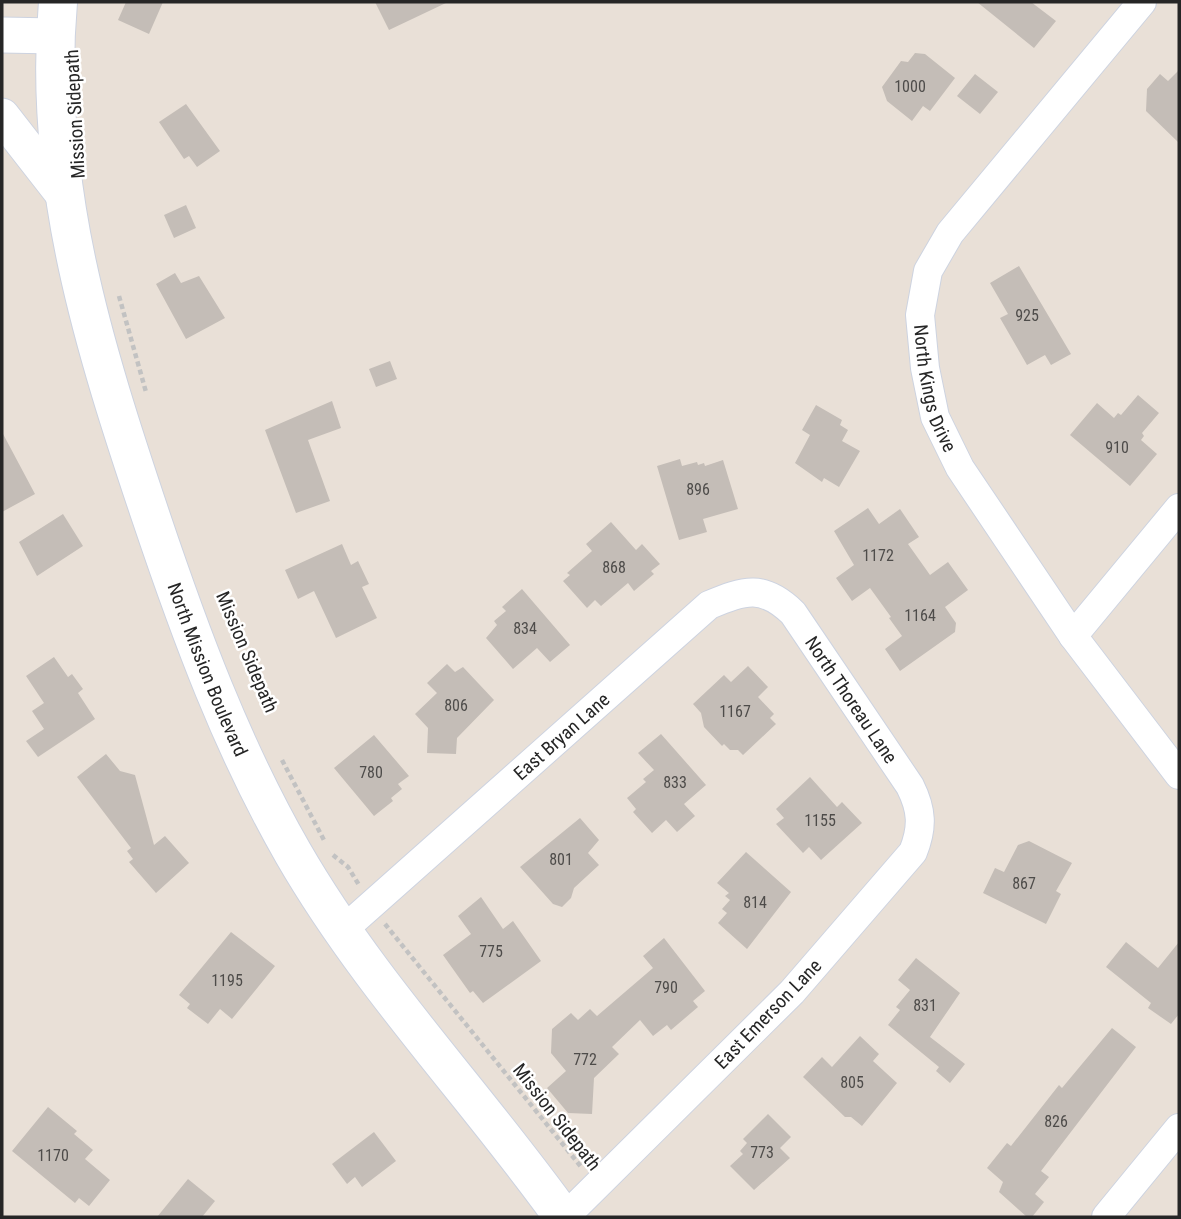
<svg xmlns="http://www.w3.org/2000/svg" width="1181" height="1219" font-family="'Roboto Condensed',sans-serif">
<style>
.building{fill:#c4bdb7}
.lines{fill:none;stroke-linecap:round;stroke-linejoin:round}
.minor-casing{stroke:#cdd3e0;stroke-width:30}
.tertiary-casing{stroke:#cdd3e0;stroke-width:37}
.secondary-casing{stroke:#cdd3e0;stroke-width:40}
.path{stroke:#c2c2c2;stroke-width:4.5;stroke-dasharray:5 3.5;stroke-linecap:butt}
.minor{stroke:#fff;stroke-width:28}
.tertiary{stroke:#fff;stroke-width:35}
.secondary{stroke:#fff;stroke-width:38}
.labels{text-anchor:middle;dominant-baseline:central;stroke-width:5;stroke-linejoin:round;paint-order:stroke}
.number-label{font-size:16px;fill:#4e4c4a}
.street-label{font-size:19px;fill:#262626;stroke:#fff}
</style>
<rect width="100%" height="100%" fill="#e9e0d7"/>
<path class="building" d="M126,2H163L149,34L118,20Z
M375,2H448L389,30Z
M977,2H1031L1056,21L1034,48Z
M915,53L925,54L955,78L930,111L923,106L912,121L887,101L882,87L901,61L908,62Z
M1179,70V143L1146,111L1147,89L1160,74L1168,81Z
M975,74L998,92L980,114L957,96Z
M186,104L220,151L197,167L189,156L184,159L159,122Z
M186,205L196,228L174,238L164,215Z
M1019,266L1071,354L1051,365L1045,355L1027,365L1000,318L1008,314L990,283Z
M175,273L181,283L199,276L225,318L186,339L156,284Z
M390,361L397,379L376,387L369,369Z
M1138,395L1159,413L1142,433L1144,436L1141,440L1157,454L1130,486L1070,435L1097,403L1114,418L1118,413L1121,415Z
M332,401L341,428L308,440L330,501L296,513L265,430Z
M816,405L842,420L840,425L848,430L842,441L860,451L839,487L824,478L822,482L795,463L810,435L802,430Z
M2,432L35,494L2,512Z
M680,459L682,466L697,462L698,465L704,463L705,466L723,460L738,509L703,519L707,532L679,540L657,466Z
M868,508L879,524L900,509L919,537L908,544L930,575L948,562L968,590L945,607L956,623L955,632L900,671L885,649L902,636L889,618L891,617L870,588L852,601L836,578L854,565L834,531Z
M63,514L83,546L37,576L19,542Z
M611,522L636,550L642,544L660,564L651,571L654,574L634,591L628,583L601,606L595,600L587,608L563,581L570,575L567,573L592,551L586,544Z
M342,544L351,565L358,561L369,584L362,587L377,618L336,638L314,591L298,599L285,570Z
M522,589L570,645L550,662L537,648L513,669L486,638L497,625L494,621L506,611L502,607Z
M54,657L68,677L72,674L83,689L78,693L95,719L38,757L26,741L44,729L32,711L44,703L26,676Z
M447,664L455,672L463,667L494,700L457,738L456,754L427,753L428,728L415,714L437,693L427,683Z
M748,666L768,687L758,697L774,714L770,718L776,724L743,755L738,750H730L724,744L722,746L704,727L701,713L693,704L724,675L731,682Z
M661,734L706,785L684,804L695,816L677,832L666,820L652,833L633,812L636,809L627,798L646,782L643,779L654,770L638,753Z
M374,735L409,776L398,784L402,789L391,798L393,801L374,816L334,768Z
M106,754L120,771L135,775L154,845L165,836L189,863L156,893L129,862L133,859L127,851L131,848L77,777Z
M810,777L837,807L842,802L862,823L821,860L809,847L803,853L776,824L784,818L776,809Z
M580,818L599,840L588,853L599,865L574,888L571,898L562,907L553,904L520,867Z
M1029,841L1072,863L1056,891L1061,894L1046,924L983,893L995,868L1004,872L1018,845Z
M746,852L791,892L747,949L718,923L727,913L722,909L730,900L725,896L729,893L717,883Z
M481,897L503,929L513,921L541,961L483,1003L473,991L470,993L443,955L471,934L458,916Z
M231,932L275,966L232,1019L220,1009L208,1024L187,1008L190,1004L179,995Z
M664,938L705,991L693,1001L698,1007L671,1030L667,1025L653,1036L640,1020L612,1047L619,1054L594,1078L592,1114L568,1113L547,1088L566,1071L551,1053L552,1029L571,1013L578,1020L590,1009L597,1016L653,968L643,956Z
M1126,942L1158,968L1179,942V1014L1171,1024L1148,1008L1151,1003L1106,967Z
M916,958L960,993L930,1037L965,1064L950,1083L936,1071L939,1067L888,1025L900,1010L896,1007L910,990L898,980Z
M1112,1028L1136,1047L1041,1171L1049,1177L1035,1194L1044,1202L1032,1217H1027L999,1192L1003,1182L987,1168L1007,1143L1011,1146L1059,1085L1062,1088Z
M860,1036L879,1054L873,1061L897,1083L862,1126L851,1117H845L803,1077L822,1057L832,1067Z
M48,1107L77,1131L74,1134L93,1150L85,1159L110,1180L89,1206L79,1198L75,1203L12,1151Z
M768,1114L791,1137L780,1148L790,1158L754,1190L730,1166L743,1154L740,1151L747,1143L743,1139Z
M374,1132L396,1161L362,1187L355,1177L347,1184L332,1164Z
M188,1179L215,1201L202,1217H157Z"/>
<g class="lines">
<defs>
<g id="minor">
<path id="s1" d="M1142,2L950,233L928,271L920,315L925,368L935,417L960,468L1073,636L1179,775"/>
<path d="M1073,636L1179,508"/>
<path id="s2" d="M343,930L709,605C745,590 763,584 793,613L910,786C922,810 923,827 913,852L792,992L565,1217"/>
<path d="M1106,1217L1179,1128"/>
</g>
<path id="tertiary" d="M2,35L55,36
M2,116L62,193"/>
<g id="secondary">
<path id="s3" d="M58,2C42,184 94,347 151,517C190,633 232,747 293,853C369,985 475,1094 563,1217"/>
</g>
</defs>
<use href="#minor" class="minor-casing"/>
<use href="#tertiary" class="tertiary-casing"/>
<use href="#secondary" class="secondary-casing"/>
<path class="path" d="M119,296L146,392
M282,760L325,842
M333,855L348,867L359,885
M385,924L582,1168"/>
<use href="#minor" class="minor"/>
<use href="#tertiary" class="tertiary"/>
<use href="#secondary" class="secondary"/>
</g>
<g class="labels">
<g class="number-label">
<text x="910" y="86">1000</text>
<text x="1027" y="315">925</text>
<text x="1117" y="447">910</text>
<text x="698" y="489">896</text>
<text x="878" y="555">1172</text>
<text x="614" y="567">868</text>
<text x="920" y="615">1164</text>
<text x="525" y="628">834</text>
<text x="456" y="705">806</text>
<text x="735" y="711">1167</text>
<text x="371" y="772">780</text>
<text x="675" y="782">833</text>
<text x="820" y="820">1155</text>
<text x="561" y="859">801</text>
<text x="1024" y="883">867</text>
<text x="755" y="902">814</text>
<text x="491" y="951">775</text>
<text x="227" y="980">1195</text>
<text x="666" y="987">790</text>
<text x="925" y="1005">831</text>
<text x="585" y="1059">772</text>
<text x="852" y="1082">805</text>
<text x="1056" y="1121">826</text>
<text x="762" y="1152">773</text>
<text x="53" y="1155">1170</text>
</g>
<g class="street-label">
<text transform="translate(75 114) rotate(-93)">Mission Sidepath</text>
<text stroke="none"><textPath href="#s1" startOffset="464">North Kings Drive</textPath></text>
<text transform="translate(247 652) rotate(67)">Mission Sidepath</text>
<text stroke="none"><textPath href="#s3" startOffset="690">North Mission Boulevard</textPath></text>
<text stroke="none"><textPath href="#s2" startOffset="686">North Thoreau Lane</textPath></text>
<text stroke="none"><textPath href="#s2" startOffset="292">East Bryan Lane</textPath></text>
<text transform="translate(768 1014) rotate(-46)">East Emerson Lane</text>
<text transform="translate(557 1117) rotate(52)">Mission Sidepath</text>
</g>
</g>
<rect width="1181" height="1219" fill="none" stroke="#262626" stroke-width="7"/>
</svg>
